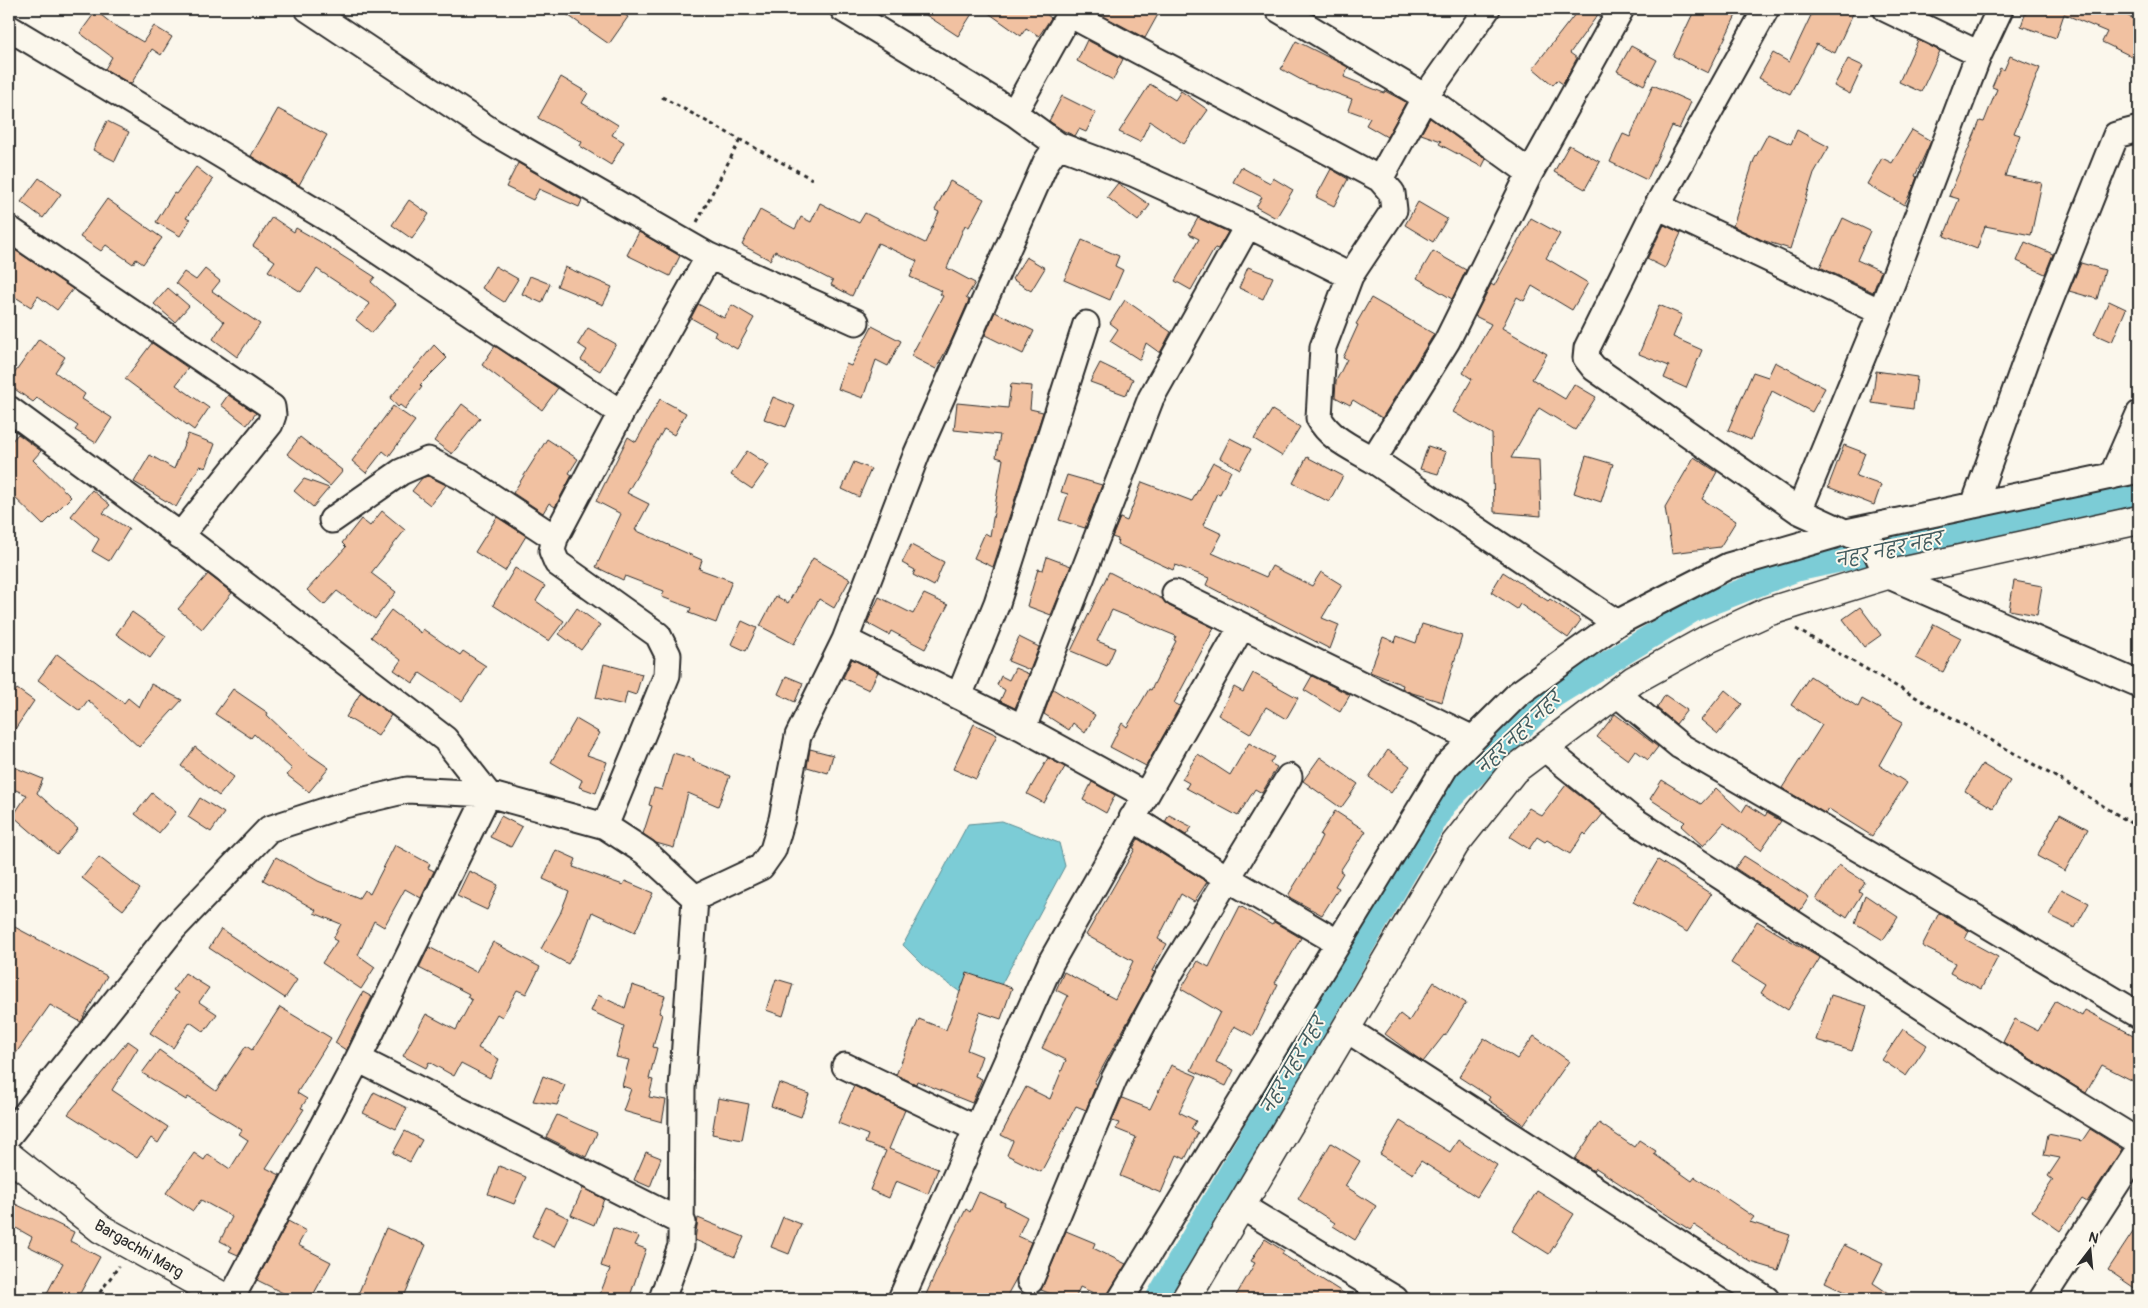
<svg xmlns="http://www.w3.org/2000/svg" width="2148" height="1308" font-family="Pangolin,'Playpen Sans Deva',sans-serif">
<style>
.water{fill:#7cccd6;stroke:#5c8c92}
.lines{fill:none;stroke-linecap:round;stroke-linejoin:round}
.canal{stroke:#7cccd6;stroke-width:24}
.building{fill:#f1c1a1;stroke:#2b2b2b}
.minor-casing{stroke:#2b2b2b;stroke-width:29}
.tertiary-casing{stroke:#2b2b2b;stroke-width:31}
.secondary-casing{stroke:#2b2b2b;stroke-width:31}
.path{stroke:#2b2b2b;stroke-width:3;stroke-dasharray:4 4;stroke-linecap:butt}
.minor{stroke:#fbf7ec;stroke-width:25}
.tertiary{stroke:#fbf7ec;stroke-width:28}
.secondary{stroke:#fbf7ec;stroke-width:28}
.labels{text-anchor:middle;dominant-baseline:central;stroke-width:4;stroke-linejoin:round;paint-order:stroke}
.street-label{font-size:16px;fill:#2b2b2b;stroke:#fbf7ec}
.water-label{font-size:18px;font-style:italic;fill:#435b5e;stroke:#fbf7ec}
</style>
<rect width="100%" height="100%" fill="#fbf7ec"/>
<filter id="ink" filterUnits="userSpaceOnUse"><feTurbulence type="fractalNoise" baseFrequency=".02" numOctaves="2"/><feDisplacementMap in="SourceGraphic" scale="10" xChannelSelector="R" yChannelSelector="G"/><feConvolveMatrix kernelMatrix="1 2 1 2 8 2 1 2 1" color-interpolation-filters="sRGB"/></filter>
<g filter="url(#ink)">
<path class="water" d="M1002,821L1059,843L1065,866L995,996L970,999L925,967L903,945L968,824Z"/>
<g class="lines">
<path class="canal" d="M1157,1299L1444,805L1552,697L1695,609L1795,570L2139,496"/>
</g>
<path class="building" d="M559,9H616L628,17L609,44Z
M917,9H975L958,36Z
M983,9H1040L1051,18L1039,36L1026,28L1021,36Z
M1103,9H1161L1145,38L1100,14Z
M1579,9H1602L1570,53L1577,58L1563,84L1557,80L1553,85L1533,68Z
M1695,9H1739L1708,73L1673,56Z
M1814,9H1855L1835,53L1816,44L1790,94L1759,78L1773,53L1789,62Z
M2027,9H2113L2139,21V60L2102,42L2107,32L2064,14L2056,38L2021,26Z
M96,11L111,23L143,42L154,26L172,37L161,55L152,49L131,84L105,69L112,57L80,33Z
M1087,40L1123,59L1113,80L1077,61Z
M1918,40L1940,51L1921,92L1899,82Z
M1296,41L1348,67L1344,77L1384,93L1385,91L1406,102L1387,137L1366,125L1370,118L1348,110L1352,99L1307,83L1281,69Z
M1631,46L1657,60L1644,85L1617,71Z
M2010,56L2040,68L2014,133L2020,135L2005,176L2042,183L2031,235L1985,226L1977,249L1944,236L1959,199L1949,196L1980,121L1984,122L1997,89L1992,87L2000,68L2004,70Z
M1848,59L1863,66L1850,94L1834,86Z
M561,77L588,93L582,103L618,125L612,135L624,142L611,165L580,146L582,142L538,118Z
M1150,84L1175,100L1181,91L1208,110L1184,144L1150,121L1140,142L1119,132Z
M1653,85L1691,102L1679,129L1672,126L1647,180L1610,162L1623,134L1630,137Z
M1062,96L1096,113L1086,132L1079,129L1075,136L1064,131L1049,121Z
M278,109L327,135L299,185L251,156Z
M1430,118L1486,159L1482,167L1439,144L1441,141L1421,134Z
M107,121L129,132L115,161L93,150Z
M1797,130L1829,147L1814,173L1790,249L1762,240L1733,226L1754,160L1768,134L1791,144Z
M1912,130L1931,141L1915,176L1917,177L1912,190L1904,205L1867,184L1882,158L1892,163Z
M1569,145L1600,162L1585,189L1554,172Z
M518,163L582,200L579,207L539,189L533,200L506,187Z
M196,167L213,180L186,218L190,220L180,236L156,222L174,193L176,194Z
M1241,167L1270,183L1273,178L1293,190L1276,218L1256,207L1262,197L1233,182Z
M1331,169L1348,179L1334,206L1316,197Z
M39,178L61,194L43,218L21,202Z
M950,181L984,199L969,227L965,225L947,268L975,283L966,298L969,300L951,341L936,369L911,356L943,296L940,294L942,291L910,277L917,261L878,243L852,296L831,285L833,281L775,251L770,260L742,245L760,210L795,229L801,217L811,222L820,203L859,223L865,213L925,243L939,212L935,210Z
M1118,183L1150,205L1138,221L1107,197Z
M107,199L162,238L143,264L136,259L133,264L106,245L101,251L80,237Z
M409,200L429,214L412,239L392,225Z
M1418,202L1447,219L1433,242L1405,225Z
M272,217L294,232L296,228L319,241L375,277L371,282L396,304L372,333L356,320L370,304L317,269L301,292L268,271L275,261L253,246Z
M1198,218L1228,232L1218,249L1215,248L1191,290L1175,281L1199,239L1189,234Z
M1531,218L1560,234L1546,258L1588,283L1572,310L1532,286L1524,301L1517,297L1502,328L1547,354L1532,379L1565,399L1574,384L1596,397L1575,430L1539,408L1511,458L1539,460L1541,516L1494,512L1492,434L1453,412L1472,379L1463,373L1491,324L1475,316L1491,284L1494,286Z
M1843,218L1870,231L1857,260L1881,271L1873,292L1820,267Z
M1664,225L1681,233L1665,268L1647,259Z
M639,232L680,256L670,276L627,255Z
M1082,240L1119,256L1115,266L1123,270L1110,300L1064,280Z
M2025,242L2053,254L2045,274L2017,261Z
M9,246L73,289L57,310L38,296L31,307L9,293Z
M1433,251L1466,270L1452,299L1417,278Z
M1026,257L1045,268L1031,291L1012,279Z
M2081,263L2105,270L2097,299L2069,291Z
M495,266L518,279L504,302L482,288Z
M565,267L612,287L603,305L557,286Z
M1248,267L1273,277L1263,299L1239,288Z
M205,269L220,281L212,291L260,324L237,357L213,339L224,322L176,283L184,272L196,280Z
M530,276L550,284L542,303L522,294Z
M168,288L189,306L175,322L154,304Z
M1371,298L1434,334L1382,418L1353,400L1350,405L1335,397L1336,381L1347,359L1343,358L1358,325L1356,324Z
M1125,300L1171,332L1160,353L1146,343L1140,360L1110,341L1118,329L1110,323Z
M2109,301L2126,309L2112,342L2094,334Z
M698,304L724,318L732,305L754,318L737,349L714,336L716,332L691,318Z
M1659,305L1682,315L1673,337L1702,350L1686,388L1664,378L1669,366L1639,354Z
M995,312L1034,331L1023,354L985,335Z
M872,326L901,341L888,366L876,360L863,398L838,389L846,364L851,366Z
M588,328L616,344L600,371L581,360L587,350L578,344Z
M39,339L65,357L55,372L85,394L82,399L112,418L96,443L75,430L78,426L37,398L33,402L9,385V381Z
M152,343L188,368L176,385L209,408L194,430L125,379Z
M434,345L447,358L420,385L422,387L405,409L400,405L398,407L390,398Z
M495,346L558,388L542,410L482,365Z
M1775,362L1825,388L1812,412L1772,391L1751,440L1728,430L1753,372L1768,377Z
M1100,363L1133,379L1126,395L1090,382Z
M1876,371L1917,377L1913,409L1872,403Z
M1011,384L1032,386L1030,409L1043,412L993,567L974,558L985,533L990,536L1003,459L996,457L1000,435L954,430L957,403L1008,408Z
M228,395L256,413L247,425L221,405Z
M773,397L795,406L786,427L764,419Z
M660,399L686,413L674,435L664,429L627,493L649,504L635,530L702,560L699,569L732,581L716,623L689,613L691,608L662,597L664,591L625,576L623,580L596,567L621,514L596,501L628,437L636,442Z
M462,404L480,418L452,454L434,441Z
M393,406L415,421L389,456L383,451L366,473L352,461Z
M1272,410L1300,427L1282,456L1254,439Z
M18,434L41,451L33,460L71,497L43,525L9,492V444Z
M188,434L215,444L206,468L200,466L176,507L134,482L150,455L174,469Z
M300,437L343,471L330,486L287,454Z
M1230,438L1251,449L1240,469L1220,458Z
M547,439L578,459L569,473L572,475L555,507L549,503L543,513L513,493Z
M1844,445L1865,453L1856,476L1881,485L1874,505L1828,487Z
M1428,446L1446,452L1438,474L1420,469Z
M747,451L769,465L752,489L731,475Z
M1586,456L1613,464L1601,502L1574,493Z
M1307,457L1343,476L1329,502L1293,483Z
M1694,457L1717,472L1702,499L1736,521L1720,547L1672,553L1665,507Z
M854,462L871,469L859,497L842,489Z
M1213,462L1231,471L1220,494L1217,493L1203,525L1222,534L1212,553L1266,577L1272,566L1312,586L1321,572L1342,585L1322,618L1339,625L1330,649L1206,585L1209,578L1175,565L1173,570L1117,544L1118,539L1112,537L1120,518L1127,521L1142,482L1192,501Z
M1067,475L1102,485L1085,528L1059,520L1068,494L1061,492Z
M428,476L446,485L430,505L412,491L422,478Z
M304,479L329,488L313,507L294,491Z
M92,490L110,505L103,513L129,529L109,561L92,551L99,539L71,516Z
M382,511L405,530L371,573L396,592L375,619L337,591L324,605L307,590L346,547L342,543L361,519L370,526Z
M497,517L526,536L505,571L475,552Z
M911,545L944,562L934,586L913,575L915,570L902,563Z
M1047,557L1071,566L1051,615L1027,606L1038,569L1043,570Z
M813,558L850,579L834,608L819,599L794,644L760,626L776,596L788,603Z
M515,568L545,586L536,601L564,621L549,641L493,605Z
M1109,572L1162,599L1169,606L1214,628L1174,703L1180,706L1146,766L1110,747L1122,723L1127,727L1149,689L1151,690L1176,641L1174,640L1176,636L1112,610L1097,641L1115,648L1107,666L1071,651Z
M1503,572L1548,601L1550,599L1581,620L1568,638L1520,604L1517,609L1491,592Z
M208,574L232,593L202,629L178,609Z
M2014,581L2042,586L2037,615L2009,610Z
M924,594L948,605L925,649L891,631L889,635L867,623L879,597L913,614Z
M1860,607L1881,635L1864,647L1843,619Z
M577,608L600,625L581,650L559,634Z
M391,610L421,633L423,629L460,655L463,651L486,666L462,701L420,673L413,683L394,670L401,660L371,637Z
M132,612L166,636L150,658L116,634Z
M742,621L757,628L746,651L731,644Z
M1422,624L1462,636L1442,702L1409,692L1402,688L1403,685L1370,672L1383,637L1395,642L1397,636L1416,643Z
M1934,624L1961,638L1943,672L1916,658Z
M1019,637L1039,647L1030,670L1008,661Z
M57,654L124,703L128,698L139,707L151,684L182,700L139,747L88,700L80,711L38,680Z
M852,659L878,672L869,690L843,678Z
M604,664L642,674L636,695L627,692L624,705L596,698Z
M1015,668L1029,674L1015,708L1000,701L1005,690L997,685L1001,676L1009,680Z
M1253,673L1298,698L1286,719L1266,707L1250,734L1218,715L1234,687L1243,692Z
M786,676L803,683L795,702L778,694Z
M1312,676L1350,695L1340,712L1304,690Z
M1810,676L1858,707L1862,699L1903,722L1879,765L1907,783L1872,836L1829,809L1826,814L1782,788L1822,725L1791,705Z
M17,689L34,701L9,738V700Z
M233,689L268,713L267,715L306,752L329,768L309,792L287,775L292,769L254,734L251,738L215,714Z
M1053,689L1095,715L1085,733L1073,723L1069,730L1044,714Z
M1725,690L1742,704L1718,734L1701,720Z
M361,692L391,715L378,736L346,717Z
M1665,695L1687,710L1676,724L1657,708Z
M1615,714L1658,747L1648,760L1635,750L1628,760L1597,737Z
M576,719L600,733L587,755L607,762L596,793L579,787L582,780L551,762Z
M974,724L997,735L976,779L953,769Z
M1249,743L1274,757L1270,763L1277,767L1262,793L1255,789L1238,816L1186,788L1189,783L1182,779L1198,754L1230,775Z
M195,747L234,777L219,796L181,766Z
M810,749L833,755L828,773L807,767Z
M1388,750L1410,766L1391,793L1369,777Z
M673,753L694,759L693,761L730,776L718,806L688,793L674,848L656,843L643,834L652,806L649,805L654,788L662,790Z
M1320,757L1358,784L1341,808L1303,781Z
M1048,758L1065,767L1044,803L1027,794Z
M1982,764L2010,781L1993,808L1965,791Z
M9,765L43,779L37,793L78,829L57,854L13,816L27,795L9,787Z
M1662,780L1701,804L1716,788L1742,812L1747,804L1765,816L1767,813L1781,821L1761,850L1724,823L1703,846L1681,826L1685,822L1650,799Z
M1092,782L1115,795L1106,813L1083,800Z
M1566,785L1603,814L1586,835L1584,833L1570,854L1547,840L1545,842L1537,837L1529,849L1510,837L1529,808L1542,816Z
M152,793L176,812L159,833L135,814Z
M200,798L224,813L211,832L188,817Z
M1335,811L1366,831L1340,871L1343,873L1335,886L1339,888L1322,915L1289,897V894L1310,860L1322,836L1320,835Z
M2060,814L2088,829L2065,871L2037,856Z
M1169,815L1192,827L1186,835L1165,822Z
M501,816L522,827L511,847L490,837Z
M1138,839L1207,882L1194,902L1181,894L1158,939L1167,944L1152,971L1155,972L1094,1083L1096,1084L1086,1110L1076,1106L1041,1172L1007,1155L1013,1141L1001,1135L1026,1087L1050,1099L1066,1060L1042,1048L1068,996L1056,990L1064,972L1115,999L1133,961L1086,935L1135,849L1133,848Z
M395,845L430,864L428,868L434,871L421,898L405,889L384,927L374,921L358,955L375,967L361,989L322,963L337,941L333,939L341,924L314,913L316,910L263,880L276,857L318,881L359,898L364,890L370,894Z
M556,850L576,859L573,867L623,885L625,881L653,893L635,932L592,912L582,939L568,964L541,949L560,914L569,891L543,879Z
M1744,856L1809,897L1800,911L1735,868Z
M99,857L140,889L123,910L82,878Z
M1658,860L1711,894L1687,932L1633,902Z
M1839,865L1865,882L1859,891L1862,893L1847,917L1843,914L1842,916L1816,899Z
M469,871L498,885L487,910L457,896Z
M2062,889L2089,903L2075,928L2049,915Z
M1865,895L1898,917L1883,940L1855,923Z
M1240,906L1272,925L1274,922L1301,938L1275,983L1278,984L1253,1036L1234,1026L1216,1062L1234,1070L1226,1086L1191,1070L1220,1012L1181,989L1198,961L1209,967Z
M1939,913L1969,931L1965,939L1998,957L1981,989L1950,973L1955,963L1922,946Z
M1757,921L1820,958L1788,1010L1761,993L1766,985L1731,963Z
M9,924L107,976L81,1022L50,1005L9,1063Z
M221,929L297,980L285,998L209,948Z
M493,942L540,967L526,994L517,990L502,1017L497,1014L478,1048L499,1059L490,1078L461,1063L454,1076L429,1062L426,1068L403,1056L426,1014L456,1030L472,1000L467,997L469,994L419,968L429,947L476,972Z
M185,973L209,988L199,1002L217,1014L204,1032L190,1022L173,1048L150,1033L178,993L173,990Z
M967,973L1012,988L1001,1019L980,1012L967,1050L982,1056L975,1076L982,1079L972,1103L917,1081L916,1084L896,1075L919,1019L946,1030Z
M776,979L793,984L783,1016L766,1010Z
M1434,982L1466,1003L1445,1036L1444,1035L1423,1062L1385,1034L1400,1014L1409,1021Z
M632,985L665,996L659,1013L662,1014L653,1047L657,1048L649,1079L653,1080L649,1097L666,1100L662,1122L623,1111L631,1089L622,1086L629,1060L616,1057L624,1026L591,1011L598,995L625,1008Z
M363,992L372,997L346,1050L335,1043Z
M1831,995L1867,1006L1852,1051L1816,1040Z
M2056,1001L2082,1016L2085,1010L2139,1038V1084L2102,1065L2086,1093L2003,1042L2015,1019L2038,1031Z
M280,1007L331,1038L297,1093L307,1099L301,1108L304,1109L266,1168L280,1175L238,1255L229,1251L232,1247L220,1241L232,1217L201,1200L193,1211L166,1193L194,1153L204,1160L208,1154L230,1169L248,1140L239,1134L242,1130L188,1097L186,1100L142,1073L159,1050L216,1091L246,1046L252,1050Z
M1903,1029L1927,1045L1906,1076L1882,1060Z
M1534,1036L1569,1061L1524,1125L1488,1100L1490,1097L1459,1077L1484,1038L1517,1059Z
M128,1041L138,1048L112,1090L168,1127L158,1143L151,1138L137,1158L68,1114Z
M1171,1065L1197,1076L1179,1112L1196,1121L1191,1129L1198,1133L1185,1159L1177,1155L1161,1193L1120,1176L1136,1137L1116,1129L1119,1123L1112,1121L1122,1098L1150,1109Z
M543,1076L565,1085L557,1105L533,1101Z
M779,1083L809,1094L801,1117L771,1106Z
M854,1086L905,1110L889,1149L938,1169L928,1194L896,1181L889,1198L870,1190L886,1151L865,1143L868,1135L838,1123Z
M374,1092L407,1108L396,1129L363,1113Z
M718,1098L749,1104L742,1140L712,1134Z
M557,1115L597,1133L586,1157L546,1137Z
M1400,1121L1450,1152L1458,1140L1497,1165L1477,1197L1421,1161L1413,1174L1380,1154Z
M1599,1123L1634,1147L1639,1140L1656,1151L1654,1154L1692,1181L1695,1177L1754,1217L1750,1222L1790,1235L1778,1270L1751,1262L1694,1225L1690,1230L1596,1168L1594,1171L1575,1159Z
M2090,1129L2122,1149L2087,1202L2082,1199L2060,1231L2032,1211L2053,1180L2048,1176L2060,1158L2044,1155L2048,1134L2082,1141Z
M405,1131L422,1140L410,1162L393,1153Z
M1331,1143L1360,1161L1345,1186L1376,1206L1355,1240L1333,1226L1335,1223L1298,1199Z
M646,1152L661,1158L650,1187L634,1180Z
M499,1166L526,1177L514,1204L488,1194Z
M583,1188L604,1199L594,1225L571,1215Z
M1537,1191L1574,1214L1549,1254L1512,1231Z
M979,1192L1005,1203L1004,1205L1027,1217L1018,1236L1031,1242L1016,1279L1005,1299H924L951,1239L966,1209L970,1212Z
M9,1201L74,1232L70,1241L100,1257L77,1299H59L47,1293L63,1263L28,1246L32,1237L9,1224Z
M546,1207L568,1218L554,1247L532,1236Z
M783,1217L801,1224L789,1254L771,1247Z
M698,1218L744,1237L735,1257L695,1240Z
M288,1221L306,1231L298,1245L331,1262L311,1299H295L257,1280Z
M2139,1223V1291L2108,1270Z
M386,1228L426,1245L403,1299H356Z
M613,1228L639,1237L635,1245L646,1249L629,1299H598L610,1269L601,1266Z
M1066,1231L1095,1243L1093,1248L1126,1264L1109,1292L1107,1299L1080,1287L1075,1299H1064L1041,1290Z
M1265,1239L1284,1251L1282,1254L1353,1299H1234L1255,1263L1251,1261Z
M1844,1245L1883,1264L1873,1283L1897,1299H1860L1825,1282Z"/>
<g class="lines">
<defs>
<path id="minor" d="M308,9L491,131L709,256L856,322
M1278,9L1425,97L1530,173
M1766,9L1657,206L1587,348L1586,358L1594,368L1799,511L1873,545L1887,575L2139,684
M1886,9L1979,54
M1069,14L1380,179L1392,193L1394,210L1350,276L1323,347L1319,418C1330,439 1353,448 1373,460L1617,623
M9,28L340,226L621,413
M1014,113L1072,9
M1380,179L1425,97L1487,9
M1657,206L1881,312
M1248,225L1350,276
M9,229L272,407L273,415L270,424L180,536
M9,409L196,547L445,739L488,794L358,1059L231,1299
M1373,460L1447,341L1530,173L1621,9
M2112,476L2139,414
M1974,505L2026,361L2116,135L2139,129
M1799,511L1881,312L1979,54L2000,9
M332,520L401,472L428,460L462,477L555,538
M1175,593L1473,739
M845,640L1023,728L1145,795
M1616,693L1680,746L1897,871L2139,1015
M959,696L997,603L1086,324
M1023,728L1151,398L1248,225L1135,174L1058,145
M1544,748L1629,817L1984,1047L2139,1142
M1132,818L1227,878L1337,942
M605,826L667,675L668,655L658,635L557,563L552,551L555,538L621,413L709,256
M695,898L761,867L773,850L782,819L798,736L845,640L917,453L1046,162L1058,145L1014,113L843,9
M1346,1029L1766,1299
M358,1059L683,1223
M845,1066L977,1129
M9,1135L174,928L269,829L340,806L407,790L488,794L605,826L645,852L695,898L682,1089L681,1246L662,1299
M1241,1206L1395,1299
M1030,1281L1114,1079L1170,973L1289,777
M901,1299L1051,962L1242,626
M1121,1299L1446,766L1518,694L1617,623L1728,566L1842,533L2139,470
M2042,1299L2139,1149"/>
<path id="tertiary" d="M9,1156L101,1229L227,1299"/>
<path id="secondary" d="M1186,1299L1455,844L1514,770L1634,680L1708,639L1767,612L1887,575L2139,520"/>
</defs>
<use href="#minor" class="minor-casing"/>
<use href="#tertiary" class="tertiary-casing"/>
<use href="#secondary" class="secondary-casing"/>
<path class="path" d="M662,97L812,179
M697,222L740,140
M1796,629L2061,780L2139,828
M95,1299L119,1266"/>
<use href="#minor" class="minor"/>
<use href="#tertiary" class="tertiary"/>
<use href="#secondary" class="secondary"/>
</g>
</g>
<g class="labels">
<g class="street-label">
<text transform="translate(139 1249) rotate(30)">Bargachhi Marg</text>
</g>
<g class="water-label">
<text transform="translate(1889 550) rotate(-12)">नहर नहर नहर</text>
<text transform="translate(1519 733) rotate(-44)">नहर नहर नहर</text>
<text transform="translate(1293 1065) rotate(-60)">नहर नहर नहर</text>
</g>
</g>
<rect width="2148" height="1308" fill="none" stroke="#fbf7ec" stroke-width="30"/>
<rect x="15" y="15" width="2118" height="1278" fill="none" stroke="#2b2b2b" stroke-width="2" filter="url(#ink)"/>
<g transform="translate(2090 1250) rotate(16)" stroke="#fbf7ec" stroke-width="4" paint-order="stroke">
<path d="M0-4L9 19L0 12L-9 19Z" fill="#2b2b2b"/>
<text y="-8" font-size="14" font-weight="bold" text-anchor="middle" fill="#2b2b2b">N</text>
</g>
</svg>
